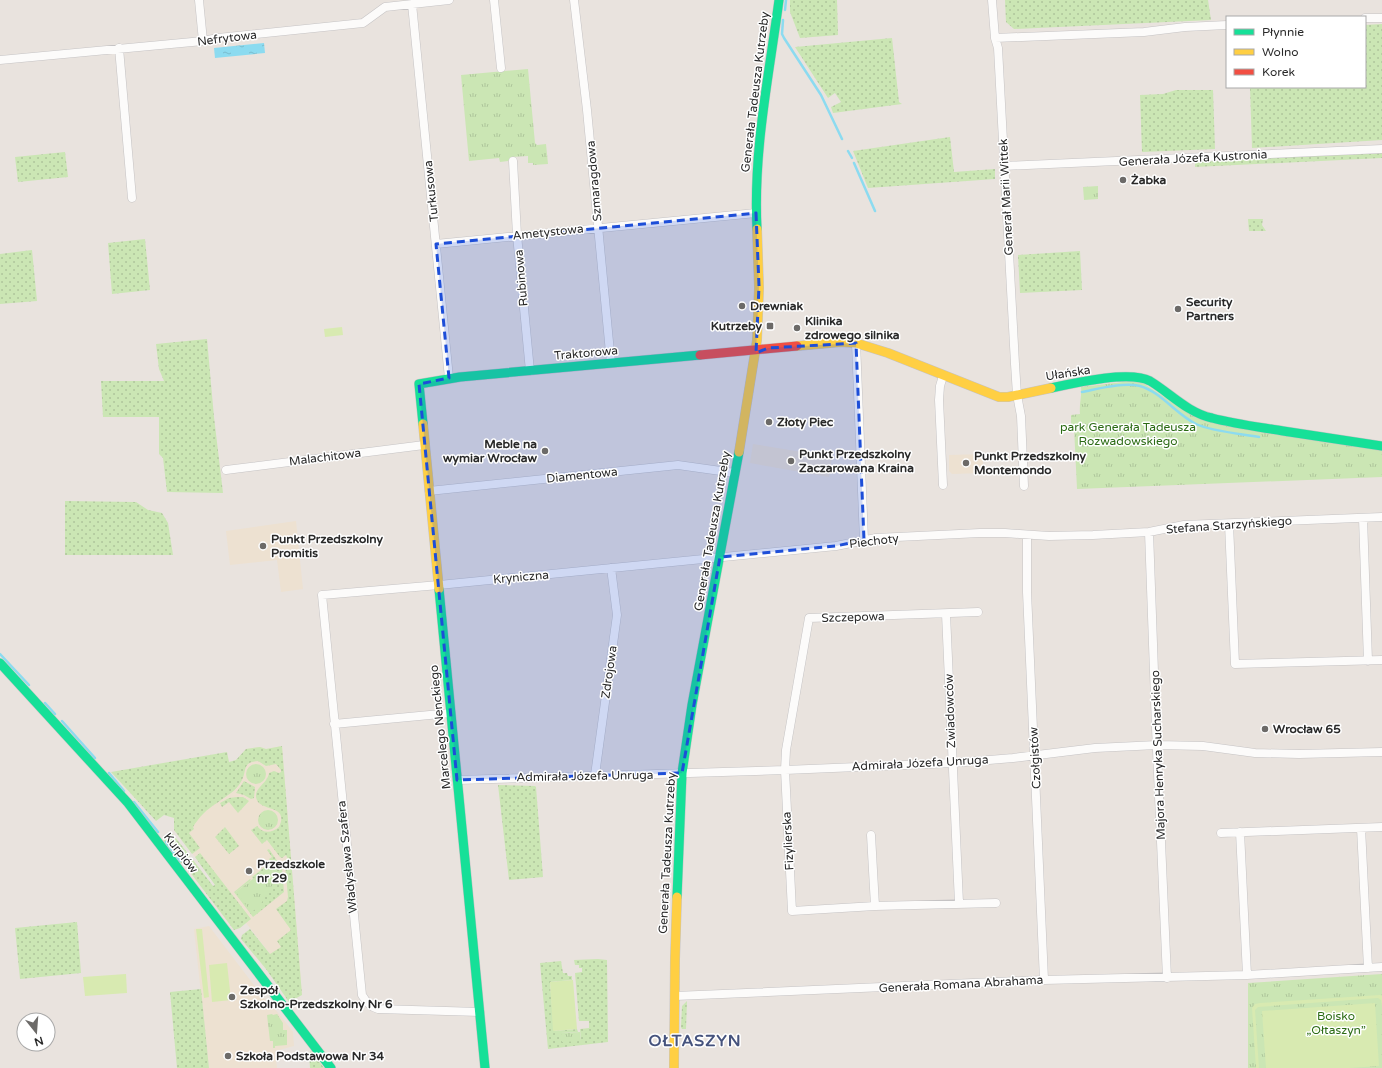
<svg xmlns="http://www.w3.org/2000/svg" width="1382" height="1068" font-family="'Varela Round',sans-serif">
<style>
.education{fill:#ede1d1}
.grass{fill:url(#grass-dots)}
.park{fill:url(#park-tufts)}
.pitch{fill:#d8eab1}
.water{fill:url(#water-ripples)}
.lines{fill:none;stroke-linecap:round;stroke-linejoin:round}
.stream{stroke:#8cdbf0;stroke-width:2.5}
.street-casing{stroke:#c5c3c4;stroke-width:9}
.fast-casing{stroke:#c5c3c4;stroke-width:10}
.slow-casing{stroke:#c5c3c4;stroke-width:10}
.jam-casing{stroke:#c5c3c4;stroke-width:10}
.street{stroke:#fcfbfa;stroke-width:8}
.fast{stroke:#16e098;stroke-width:9}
.slow{stroke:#ffcf43;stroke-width:9}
.jam{stroke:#f24e42;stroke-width:9}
.marked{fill:#1d4ed8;fill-opacity:0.2;stroke:#1d4ed8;stroke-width:3;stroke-dasharray:8 5;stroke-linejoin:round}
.poi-dot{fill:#6c6a68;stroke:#fff;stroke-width:1.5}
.labels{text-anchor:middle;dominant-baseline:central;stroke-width:3;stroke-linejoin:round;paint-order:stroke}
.street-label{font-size:12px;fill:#292929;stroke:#fff}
.poi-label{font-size:12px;font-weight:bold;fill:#292929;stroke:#fff;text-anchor:start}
.park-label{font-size:12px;fill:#2b6b14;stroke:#fff}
.district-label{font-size:16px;font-weight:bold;letter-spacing:1px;fill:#46537d;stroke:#fff}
</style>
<defs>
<pattern id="grass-dots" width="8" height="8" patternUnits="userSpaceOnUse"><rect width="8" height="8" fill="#cbe6b4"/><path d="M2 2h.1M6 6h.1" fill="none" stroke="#aec59b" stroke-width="1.8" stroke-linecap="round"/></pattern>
<pattern id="park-tufts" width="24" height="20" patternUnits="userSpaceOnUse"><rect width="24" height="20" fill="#cbe6b4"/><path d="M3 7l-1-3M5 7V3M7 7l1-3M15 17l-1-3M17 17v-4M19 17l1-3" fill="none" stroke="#aec59b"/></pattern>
<pattern id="water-ripples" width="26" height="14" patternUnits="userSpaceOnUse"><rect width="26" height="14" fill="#8cdbf0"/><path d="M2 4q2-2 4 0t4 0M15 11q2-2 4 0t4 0" fill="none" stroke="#79bcce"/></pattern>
</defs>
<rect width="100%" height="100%" fill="#e9e3de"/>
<path class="education" d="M753,444L832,457L829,477L750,463Z
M983,454V473L952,474L949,471V455Z
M296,521L303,589L281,592L277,560L230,565L226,531Z
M282,746L302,995L174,830L246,749L260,747L266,749Z
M209,926L270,1006L272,1005L293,1032L294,1046L275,1051L277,1068H209L194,929Z"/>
<path class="grass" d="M790,0H837L838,35L800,38L790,12Z
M1005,0H1208L1211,20L1014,29L1006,22Z
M1382,24V140L1252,148L1250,87H1365V25Z
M892,38L899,102L902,104L833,113L831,107L841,102L835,93L828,98L795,47Z
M1176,90H1213L1215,149L1142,152L1140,95L1163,94Z
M950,137L954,172L995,169V179L868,188L853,151Z
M65,152L68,177L18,182L15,157Z
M1382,153V158L1195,167V161Z
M1248,219H1263L1262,225L1266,231H1249Z
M145,239L150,290L112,294L108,243Z
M32,250L37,301L0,304V254Z
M1080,251L1082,290L1020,293L1018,255Z
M207,339L214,417L223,493L167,492L163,458L159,454V417H103L101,381H164L159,369L156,344Z
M65,501L136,502L148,510L162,513L168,523L173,555H65Z
M282,746L302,995L289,1002L266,969L241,939L242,935L250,929L270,954L281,947L277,941L291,930L276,909L287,901L288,897L285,864V861L288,859L286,855L282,858L280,857L267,840L262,844L251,830L257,826C263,834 272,833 279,827C290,803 258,813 256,797C255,787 267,784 269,773L274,771L279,773L281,772V770L276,764L266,766L258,761C242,762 247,770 242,780C236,792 227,795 217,803C207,809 199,817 193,827L194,829L189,833L200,848L192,854L174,830V818L164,815L156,821L111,772L227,752L229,762L236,760L246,749L260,747L266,749Z
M244,781L255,787L254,798L251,799L244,795L236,793Z
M498,785L535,786L536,787L543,877L509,880Z
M237,797H243L249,801L238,813L229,802L222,807L220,803L229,798Z
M225,827L239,846L229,854L215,837Z
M171,832L190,856L180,864L163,841Z
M269,849L282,868L284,892L253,917L234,892L250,879L251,880L236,892L273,884L272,868L277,864L276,862L253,879L252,877L271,862L269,859L272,857L267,850Z
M200,853L251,919L240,928L234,930L186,867L193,860L213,886L215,885L195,857Z
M77,922L81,973L20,979L15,928Z
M598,959L607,960L608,1042L548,1049L540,963L561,961L563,973H567L568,976H572V980L550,982L554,1031L577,1029L578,1032L561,1033L581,1041L580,1029L589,1028V1021H579L575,973L582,972V968H579V965H575L574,960Z
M201,989L209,1068H177L170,992Z
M687,1001L686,1029H682L681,1027L682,1006Z
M311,1051L324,1068H310L309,1053Z"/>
<path class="park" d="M528,69L535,143L537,145L546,144L548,164L533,165V163H528V156L511,157L508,161L500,162L499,158L469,161L461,75Z
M1098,186V199L1084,200L1083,187Z
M1131,381L1143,383L1193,416L1382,450V477L1077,489L1074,427H1071V415L1080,414C1079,404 1082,396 1081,387Z
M246 774a10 10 0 1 1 20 0a10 10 0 1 1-20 0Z
M258 820a10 10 0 1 1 20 0a10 10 0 1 1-20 0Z
M276,861L277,863L272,868L273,884L259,907L251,912L236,892Z
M1382,974V1068H1248V983Z
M272,1014L273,1015L277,1014L283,1023V1030H287V1045L275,1046V1048H273V1041H270L267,1015Z
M580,1032L581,1041L562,1042L561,1033Z"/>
<path class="pitch" d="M342,327L343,335L325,337L324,329Z
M196,929H202L209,997L204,998Z
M227,963L231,1000L212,1002L209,965Z
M126,974L127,993L85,996L83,977Z
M573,980L577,1029L553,1031L550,982Z
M1380,995L1382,996V1006L1381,1000L1378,998L1258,1007L1255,1010L1259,1068H1256L1252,1008L1255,1004L1260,1003Z
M1375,1003L1379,1066L1349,1068H1266L1262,1011Z"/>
<path class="water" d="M264,43L265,53L215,58L214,48Z"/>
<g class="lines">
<path class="stream" d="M785,10L786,0
M783,20L782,34L784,38L821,95L842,139
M848,151L852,158
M854,163L875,211
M1082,392C1098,389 1123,382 1140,386C1161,392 1176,414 1196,424C1210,431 1242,434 1259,437
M0,654L29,685
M45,703L55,714
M62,721L95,758
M109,773L124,791
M134,802L158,832
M166,842L180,861"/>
<defs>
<path id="street" d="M199,0L203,41
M494,0L501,68
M574,0L587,110L611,363
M992,0L995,38L998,48L1015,364L1017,395L1021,416L1024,486
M412,4L449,378
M1365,18H1382
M995,38L1144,32L1185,27L1227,25
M119,48L132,198
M0,60L203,41L218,38L363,23L385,7L449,0
M513,161L517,235L530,371
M1004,166L1382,149
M436,244L756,213
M856,343L864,540
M943,376L940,386L939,400L943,485
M226,470L424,445
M429,491L678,465L735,473
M1363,518L1368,661
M1229,524L1235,664L1382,660
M1149,532L1156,728L1167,978
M1027,535V592L1044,980
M978,612L809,618L786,750L785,770L792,911L875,906L996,903
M946,614L959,903
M334,724L451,713
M595,775L617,615L611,568
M457,780L785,770L953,763L1013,758L1095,748L1157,745L1203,746L1255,753L1299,754L1382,752
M1361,828L1368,968
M1240,832L1247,975
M1221,833L1382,827
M871,835L875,906
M675,996L1044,980L1247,975L1382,967
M480,1012L378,1009C370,1007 366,1002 362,995L322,595L439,585L836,546L876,538L980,533H1005L1049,536L1093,535L1149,532L1184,525L1382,517"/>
<path id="fast" d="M757,229C753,151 769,76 779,0
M1051,388C1074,383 1130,370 1150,381C1170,393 1188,413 1212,418C1235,424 1259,427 1283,431C1316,436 1349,441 1382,446
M423,424L419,384L460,377L700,355
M439,589L485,1068
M0,663L128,803L331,1068
M677,897L682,773L692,705L739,452"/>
<path id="slow" d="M797,346L841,342L856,343L888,353L999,397H1008L1051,388
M423,424L439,589
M739,452L757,340L759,288L757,229
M674,1068L675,959L677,897"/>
<path id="jam" d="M700,355L797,346"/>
</defs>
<use href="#street" class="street-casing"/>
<use href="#fast" class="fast-casing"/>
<use href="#slow" class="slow-casing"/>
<use href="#jam" class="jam-casing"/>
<use href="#street" class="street"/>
<use href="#fast" class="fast"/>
<use href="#slow" class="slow"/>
<use href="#jam" class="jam"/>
</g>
<path class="marked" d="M756,213L759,286L756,353L768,348L856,343L864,540L836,546L720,557L682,773L457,780L419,384L449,378L436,244Z"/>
<g class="poi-dot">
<circle cx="1123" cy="180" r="4"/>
<circle cx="742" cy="306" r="4"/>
<circle cx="1178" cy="309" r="4"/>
<rect x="766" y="322" width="8" height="8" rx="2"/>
<circle cx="797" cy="328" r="4"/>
<circle cx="769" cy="422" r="4"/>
<circle cx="545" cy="451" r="4"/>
<circle cx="791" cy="461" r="4"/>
<circle cx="966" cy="463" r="4"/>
<circle cx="263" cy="546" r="4"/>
<circle cx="1265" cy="729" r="4"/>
<circle cx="249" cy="871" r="4"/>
<circle cx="232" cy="997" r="4"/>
<circle cx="228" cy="1056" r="4"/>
</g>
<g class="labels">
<g class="street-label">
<text transform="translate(227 38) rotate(-7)">Nefrytowa</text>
<text transform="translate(755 92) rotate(-83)">Generała Tadeusza Kutrzeby</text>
<text transform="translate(1193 158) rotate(-3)">Generała Józefa Kustronia</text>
<text transform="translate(594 181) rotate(-95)">Szmaragdowa</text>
<text transform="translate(431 191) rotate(-96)">Turkusowa</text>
<text transform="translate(1006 197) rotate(-93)">Generał Marii Wittek</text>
<text transform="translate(548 232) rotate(-6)">Ametystowa</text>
<text transform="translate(521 278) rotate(-95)">Rubinowa</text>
<text transform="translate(586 353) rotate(-5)">Traktorowa</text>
<text transform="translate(1068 373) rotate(-9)">Ułańska</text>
<text transform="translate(325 457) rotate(-7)">Malachitowa</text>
<text transform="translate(582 475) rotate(-6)">Diamentowa</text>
<text transform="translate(1229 525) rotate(-4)">Stefana Starzyńskiego</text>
<text transform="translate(712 531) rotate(-80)">Generała Tadeusza Kutrzeby</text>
<text transform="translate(874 541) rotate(-7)">Piechoty</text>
<text transform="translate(521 577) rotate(-5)">Kryniczna</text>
<text transform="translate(853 617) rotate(-2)">Szczepowa</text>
<text transform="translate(609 672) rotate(-82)">Zdrojowa</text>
<text transform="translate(950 711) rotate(-92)">Zwiadowców</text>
<text transform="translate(440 727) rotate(-96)">Marcelego Nenckiego</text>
<text transform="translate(1158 755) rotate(-92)">Majora Henryka Sucharskiego</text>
<text transform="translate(1035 758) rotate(-93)">Czołgistów</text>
<text transform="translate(920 763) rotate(-3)">Admirała Józefa Unruga</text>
<text transform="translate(585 776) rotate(-1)">Admirała Józefa Unruga</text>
<text transform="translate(788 841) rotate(-93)">Fizylierska</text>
<text transform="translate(181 853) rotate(52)">Kurpiów</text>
<text transform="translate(667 853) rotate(-87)">Generała Tadeusza Kutrzeby</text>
<text transform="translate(347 857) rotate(-96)">Władysława Szafera</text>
<text transform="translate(961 984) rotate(-3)">Generała Romana Abrahama</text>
</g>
<g class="poi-label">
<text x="1131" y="180">Żabka</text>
<text x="1186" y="302">Security<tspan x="1186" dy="14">Partners</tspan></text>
<text x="750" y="306">Drewniak</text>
<text x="805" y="321">Klinika<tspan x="805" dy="14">zdrowego silnika</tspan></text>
<text x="762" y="326" text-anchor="end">Kutrzeby</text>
<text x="777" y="422">Złoty Piec</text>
<text x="537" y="444" text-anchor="end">Meble na<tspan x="537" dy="14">wymiar Wrocław</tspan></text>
<text x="799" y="454">Punkt Przedszkolny<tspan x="799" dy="14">Zaczarowana Kraina</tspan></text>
<text x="974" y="456">Punkt Przedszkolny<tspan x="974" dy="14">Montemondo</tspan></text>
<text x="271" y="539">Punkt Przedszkolny<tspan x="271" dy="14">Promitis</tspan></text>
<text x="1273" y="729">Wrocław 65</text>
<text x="257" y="864">Przedszkole<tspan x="257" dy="14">nr 29</tspan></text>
<text x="240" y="990">Zespół<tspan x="240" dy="14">Szkolno-Przedszkolny Nr 6</tspan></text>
<text x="236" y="1056">Szkoła Podstawowa Nr 34</text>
</g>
<g class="park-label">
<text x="1128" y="427">park Generała Tadeusza<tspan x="1128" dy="14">Rozwadowskiego</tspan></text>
<text x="1336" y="1016">Boisko<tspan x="1336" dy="14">„Ołtaszyn”</tspan></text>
</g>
<g class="district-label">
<text x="695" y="1041">OŁTASZYN</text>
</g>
</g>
<rect x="1226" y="16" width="140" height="72" fill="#ffffff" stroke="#a9a9a9"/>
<rect x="1234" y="29" width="20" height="6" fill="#16e098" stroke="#a9a9a9"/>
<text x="1262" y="36" font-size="12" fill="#292929">Płynnie</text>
<rect x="1234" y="49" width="20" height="6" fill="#ffcf43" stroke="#a9a9a9"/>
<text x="1262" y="56" font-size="12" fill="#292929">Wolno</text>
<rect x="1234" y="69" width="20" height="6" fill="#f24e42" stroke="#a9a9a9"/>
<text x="1262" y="76" font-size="12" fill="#292929">Korek</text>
<g transform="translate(36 1032) rotate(163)"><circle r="19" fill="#ffffff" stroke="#a9a9a9"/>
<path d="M0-3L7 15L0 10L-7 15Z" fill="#6c6a68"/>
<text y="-6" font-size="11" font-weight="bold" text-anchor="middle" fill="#292929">N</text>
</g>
</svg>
